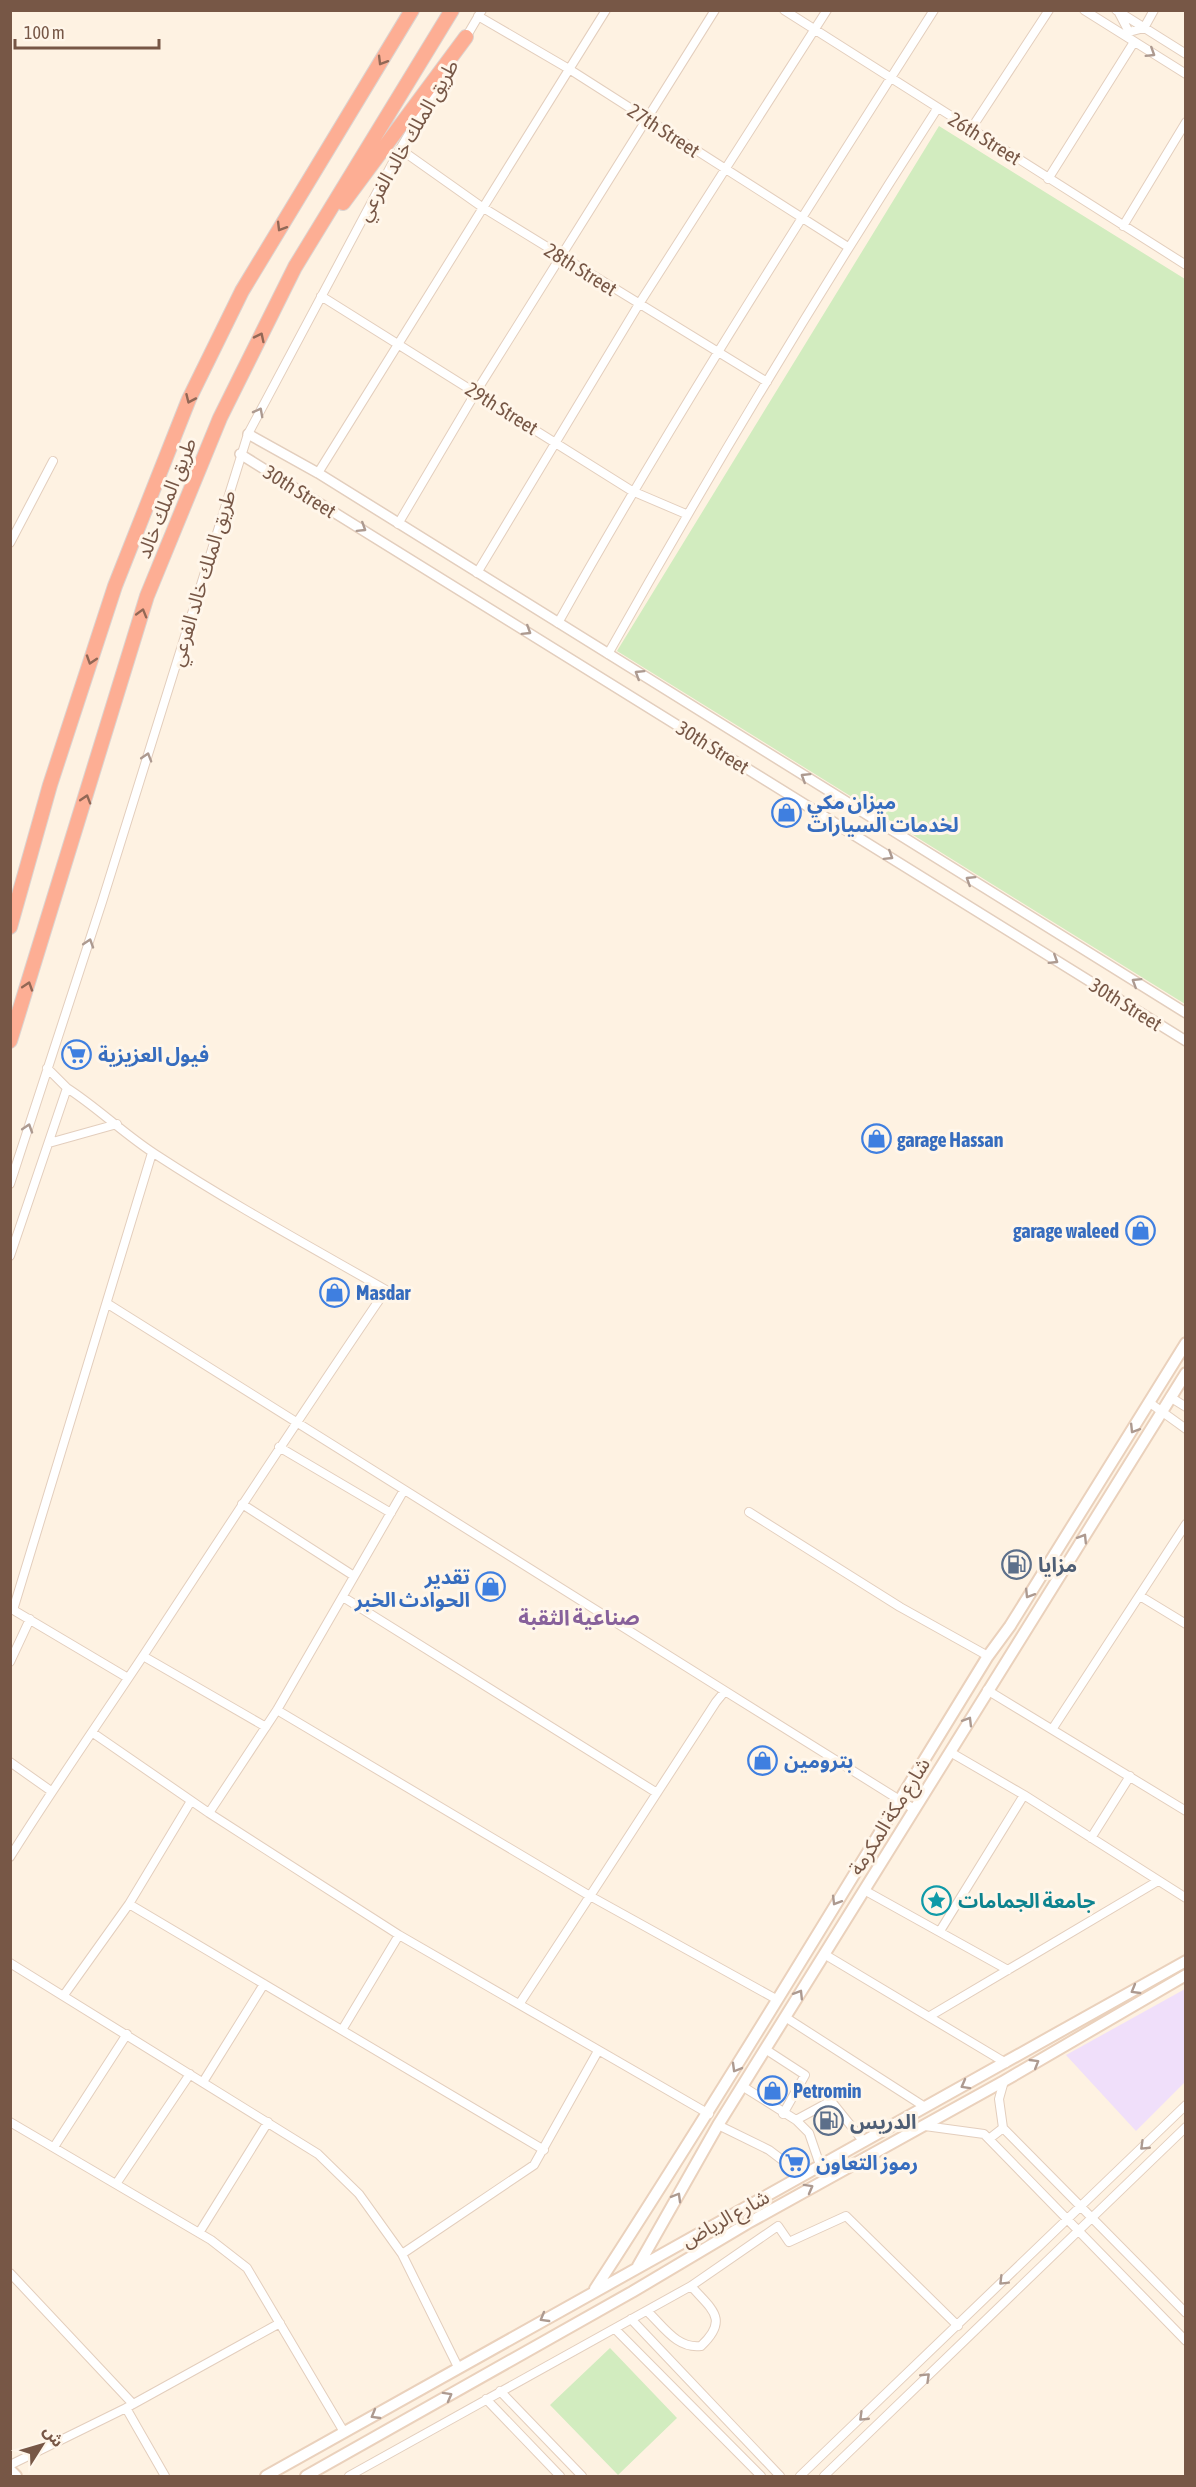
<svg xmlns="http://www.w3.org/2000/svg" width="1196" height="2487" font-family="'Asap Condensed','Noto Sans Arabic',sans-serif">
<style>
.education{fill:#f0dffa}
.green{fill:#d2ecbf}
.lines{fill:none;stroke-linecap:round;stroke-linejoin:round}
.minor-casing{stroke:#e3cebd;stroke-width:10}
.tertiary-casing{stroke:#e3cebd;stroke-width:12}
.secondary-casing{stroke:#ead1bc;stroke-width:14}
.motorway-casing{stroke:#dcd3cf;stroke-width:16}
.minor{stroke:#fff;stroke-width:8}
.tertiary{stroke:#fff;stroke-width:9}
.secondary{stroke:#fff;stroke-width:10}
.motorway{stroke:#fdae94;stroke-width:14}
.oneway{stroke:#ad9a90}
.oneway2{stroke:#926856}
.labels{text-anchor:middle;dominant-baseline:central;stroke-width:6;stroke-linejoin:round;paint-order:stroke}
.street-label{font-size:20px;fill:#775746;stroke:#fff6ea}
.shop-label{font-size:20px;font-weight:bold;fill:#366cbe;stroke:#fff6ea;text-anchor:start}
.service-label{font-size:20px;font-weight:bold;fill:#4e5e75;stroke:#fff6ea;text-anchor:start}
.culture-label{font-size:20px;font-weight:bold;fill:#0d838f;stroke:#fff6ea;text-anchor:start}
.neighbourhood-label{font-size:21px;font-weight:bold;fill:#87619b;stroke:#fff6ea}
</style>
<rect width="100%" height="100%" fill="#fef2e2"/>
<path class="education" d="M1185,1989V2082L1136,2131L1066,2055Z"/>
<path class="green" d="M939,126L1185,279V1004L617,651Z
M610,2348L677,2418L618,2475L550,2405Z"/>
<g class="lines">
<defs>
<path id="minor" d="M784,10L1186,265
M1084,10L1186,74
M1116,10L1186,54
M1119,13L1129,32L1144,28L1154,10
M478,16L569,69L848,247
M465,39L482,10
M971,129L1049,10
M400,149L482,207L767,382
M1048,179L1134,42
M1123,226L1186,122
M321,296L632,491L686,514
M318,473L606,10
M398,524L476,392L715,10
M10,543L53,461
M477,573L639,304L827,10
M558,623C675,414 805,213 934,10
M608,654C712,469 822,287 937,109
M47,1068L67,1088
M49,1143L117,1124
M10,1184L102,902L248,434L400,149L439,83
M10,1256L67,1088C98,1108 124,1134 155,1154C230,1203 309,1246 386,1290C304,1410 225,1531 145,1653C100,1721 53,1788 10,1857
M108,1304L725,1691
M1170,1397L1186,1407
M1150,1403L1186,1429
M279,1447L391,1513
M242,1504L354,1576
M749,1512L900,1607L988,1656
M1140,1596L1186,1624
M343,1597L657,1793
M10,1608L128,1678
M13,1610L152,1153
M143,1656L266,1727
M10,1662L30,1619
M987,1690L1186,1811
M277,1710L590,1896L520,2003
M1053,1728L1186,1524
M93,1733L209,1813L399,1935L709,2114
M950,1752L1024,1795L1186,1898
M10,1762L51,1791
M209,1813L277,1710L404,1490
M1091,1838L1130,1776
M864,1890L1008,1970
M129,1904L544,2150
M940,1931L1024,1795
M824,1954L1006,2063
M10,1963L318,2154L359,2194L402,2254L458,2367
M64,1995L129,1904L191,1801
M776,1999L590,1896L716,1702L725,1691L914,1809
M930,2016L1158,1881
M785,2017L925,2107
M342,2030L399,1935
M765,2049L805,2075L783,2114
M1004,2081L999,2099L1003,2128L1186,2313
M203,2082L264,1984
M742,2086L796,2120L809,2133L820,2165
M796,2120L831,2101L864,2142
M10,2122L211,2240L247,2268L344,2432
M718,2125L769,2150L802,2175
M925,2126L984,2134L1186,2341
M989,2139L1003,2128
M54,2147L127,2034
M116,2184L190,2074
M199,2233L268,2122
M402,2254L534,2165L598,2051
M10,2273L133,2404
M647,2311C664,2327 677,2349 701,2346C730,2319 711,2309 691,2286
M631,2319L780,2476
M615,2329L761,2476
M500,2391L582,2476
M486,2399L560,2476
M126,2408L165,2476
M10,2465L126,2408L280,2323
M349,2476L691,2286L778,2226L789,2242L846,2216L958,2326
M800,2476L1186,2105
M824,2476L1186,2127"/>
<path id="tertiary" d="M248,434L318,473L1186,1013
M240,454L1186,1041"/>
<path id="secondary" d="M638,2266L718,2125L1186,1373
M595,2289C730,2081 858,1867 988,1656L1010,1626L1186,1343
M10,2470L16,2476
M266,2476C572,2303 880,2135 1186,1961
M306,2476L632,2292L748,2223L1004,2081L1186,1975"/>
<path id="motorway" d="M343,203L466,37
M10,927L50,785L115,586L189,399L242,291L412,10
M10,1041L147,596L220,418L295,267L452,10"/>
</defs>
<use href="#minor" class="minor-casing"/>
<use href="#tertiary" class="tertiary-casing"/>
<use href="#secondary" class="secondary-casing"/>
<use href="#motorway" class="motorway-casing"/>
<use href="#minor" class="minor"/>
<use href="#tertiary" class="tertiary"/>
<use href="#secondary" class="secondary"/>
<use href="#motorway" class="motorway"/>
</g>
<defs><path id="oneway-chevron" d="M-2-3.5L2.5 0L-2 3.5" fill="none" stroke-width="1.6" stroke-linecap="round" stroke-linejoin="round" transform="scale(1.5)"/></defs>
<g class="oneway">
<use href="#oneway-chevron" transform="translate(1151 53) rotate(32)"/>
<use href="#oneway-chevron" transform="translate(259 412) rotate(-62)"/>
<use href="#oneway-chevron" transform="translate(362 528) rotate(32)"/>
<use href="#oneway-chevron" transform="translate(527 631) rotate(32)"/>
<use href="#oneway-chevron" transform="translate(639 674) rotate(-148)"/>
<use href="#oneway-chevron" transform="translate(147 757) rotate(-73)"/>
<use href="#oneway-chevron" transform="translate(805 777) rotate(-148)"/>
<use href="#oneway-chevron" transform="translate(889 856) rotate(32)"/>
<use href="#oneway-chevron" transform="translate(970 880) rotate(-148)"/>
<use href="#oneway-chevron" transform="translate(89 943) rotate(-72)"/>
<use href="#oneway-chevron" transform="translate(1054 960) rotate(32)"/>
<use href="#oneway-chevron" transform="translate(1136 982) rotate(-148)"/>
<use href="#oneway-chevron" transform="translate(28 1128) rotate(-72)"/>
<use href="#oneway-chevron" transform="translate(1134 1429) rotate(122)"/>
<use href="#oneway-chevron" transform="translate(1083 1538) rotate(-58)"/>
<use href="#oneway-chevron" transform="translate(1029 1594) rotate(122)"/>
<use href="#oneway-chevron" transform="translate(968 1721) rotate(-59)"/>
<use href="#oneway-chevron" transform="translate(836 1901) rotate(121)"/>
<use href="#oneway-chevron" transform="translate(1135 1990) rotate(150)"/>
<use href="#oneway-chevron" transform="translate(799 1994) rotate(-58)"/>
<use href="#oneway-chevron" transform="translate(1035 2063) rotate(-31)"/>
<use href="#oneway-chevron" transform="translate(736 2068) rotate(120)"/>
<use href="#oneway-chevron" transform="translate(965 2085) rotate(151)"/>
<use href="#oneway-chevron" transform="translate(1144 2146) rotate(136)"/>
<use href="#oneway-chevron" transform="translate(809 2188) rotate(-29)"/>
<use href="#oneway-chevron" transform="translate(677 2197) rotate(-60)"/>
<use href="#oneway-chevron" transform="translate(1003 2281) rotate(135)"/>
<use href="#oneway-chevron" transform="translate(544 2318) rotate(150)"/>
<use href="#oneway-chevron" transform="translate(926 2377) rotate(-44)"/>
<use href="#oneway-chevron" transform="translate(448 2396) rotate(-29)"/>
<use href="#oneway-chevron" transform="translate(375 2415) rotate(150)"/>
<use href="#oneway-chevron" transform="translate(863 2417) rotate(136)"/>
</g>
<g class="oneway2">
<use href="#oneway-chevron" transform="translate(382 61) rotate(121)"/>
<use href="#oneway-chevron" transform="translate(281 227) rotate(121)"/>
<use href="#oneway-chevron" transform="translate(260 337) rotate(-64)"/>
<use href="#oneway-chevron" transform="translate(190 399) rotate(114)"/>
<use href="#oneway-chevron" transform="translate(142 613) rotate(-74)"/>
<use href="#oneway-chevron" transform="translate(91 660) rotate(108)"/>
<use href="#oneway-chevron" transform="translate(86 799) rotate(-73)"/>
<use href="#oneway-chevron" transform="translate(28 986) rotate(-72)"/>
</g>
<defs>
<symbol id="shop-ring" viewBox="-11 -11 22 22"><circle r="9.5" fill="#fff6ea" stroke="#3f7fe0" stroke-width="1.5"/><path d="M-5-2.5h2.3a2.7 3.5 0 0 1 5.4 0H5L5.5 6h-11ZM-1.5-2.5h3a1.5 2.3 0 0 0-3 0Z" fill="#3f7fe0"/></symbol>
<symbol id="supermarket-ring" viewBox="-11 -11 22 22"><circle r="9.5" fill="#fff6ea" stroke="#3f7fe0" stroke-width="1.5"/><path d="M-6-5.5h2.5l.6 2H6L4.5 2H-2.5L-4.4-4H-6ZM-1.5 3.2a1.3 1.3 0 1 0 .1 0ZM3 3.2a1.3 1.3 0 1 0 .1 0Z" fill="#3f7fe0"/></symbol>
<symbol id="fuel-ring" viewBox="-11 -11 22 22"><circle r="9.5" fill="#fff6ea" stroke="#5c6f8a" stroke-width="1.5"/><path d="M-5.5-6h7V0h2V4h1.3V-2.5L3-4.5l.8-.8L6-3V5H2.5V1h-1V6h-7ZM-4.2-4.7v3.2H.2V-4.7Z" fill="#5c6f8a"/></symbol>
<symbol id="sight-ring" viewBox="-11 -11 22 22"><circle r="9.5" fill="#fff6ea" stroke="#0f9aa8" stroke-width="1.5"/><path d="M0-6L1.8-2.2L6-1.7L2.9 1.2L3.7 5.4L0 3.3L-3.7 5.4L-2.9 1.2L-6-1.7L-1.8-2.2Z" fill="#0f9aa8"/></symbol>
</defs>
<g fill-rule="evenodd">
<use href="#shop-ring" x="770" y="796" width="33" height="33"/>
<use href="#supermarket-ring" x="60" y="1038" width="33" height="33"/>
<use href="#shop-ring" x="860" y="1122" width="33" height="33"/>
<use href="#shop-ring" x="1124" y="1214" width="33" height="33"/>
<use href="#shop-ring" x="318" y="1276" width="33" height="33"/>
<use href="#fuel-ring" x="1000" y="1548" width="33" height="33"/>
<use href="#shop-ring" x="474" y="1570" width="33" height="33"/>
<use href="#shop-ring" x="746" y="1744" width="33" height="33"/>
<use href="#sight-ring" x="920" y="1884" width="33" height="33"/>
<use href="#shop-ring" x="756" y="2074" width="33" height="33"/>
<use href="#fuel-ring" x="812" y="2104" width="33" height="33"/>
<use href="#supermarket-ring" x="778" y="2146" width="33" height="33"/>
</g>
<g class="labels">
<g class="street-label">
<text transform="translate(664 130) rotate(33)">27th Street</text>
<text transform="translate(985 138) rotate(32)">26th Street</text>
<text transform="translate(407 140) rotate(-60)">طريق الملك خالد الفرعي</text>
<text transform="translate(581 269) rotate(32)">28th Street</text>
<text transform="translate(502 408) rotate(32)">29th Street</text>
<text transform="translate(300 491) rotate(32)">30th Street</text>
<text transform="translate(166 498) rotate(-68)">طريق الملك خالد</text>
<text transform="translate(202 578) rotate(-73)">طريق الملك خالد الفرعي</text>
<text transform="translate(713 747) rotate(32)">30th Street</text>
<text transform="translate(1126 1004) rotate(32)">30th Street</text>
<text transform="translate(889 1816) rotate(-58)">شارع مكة المكرمة</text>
<text transform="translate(725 2218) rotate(-29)">شارع الرياض</text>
</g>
<g class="shop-label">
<text x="807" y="801">ميزان مكي<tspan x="807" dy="23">لخدمات السيارات</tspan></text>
<text x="98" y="1054">فيول العزيزية</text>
<text x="897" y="1139">garage Hassan</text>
<text x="1119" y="1230" text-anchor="end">garage waleed</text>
<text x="356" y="1292">Masdar</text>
<text x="470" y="1576" text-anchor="end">تقدير<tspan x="470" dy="23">الحوادث الخبر</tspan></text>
<text x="784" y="1760">بترومين</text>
<text x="793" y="2090">Petromin</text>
<text x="816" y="2162">رموز التعاون</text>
</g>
<g class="service-label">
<text x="1038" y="1564">مزايا</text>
<text x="850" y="2121">الدريس</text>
</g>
<g class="culture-label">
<text x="958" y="1900">جامعة الجمامات</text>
</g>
<g class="neighbourhood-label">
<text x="579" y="1617">صناعية الثقبة</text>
</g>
</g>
<rect width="1196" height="2487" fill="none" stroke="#775746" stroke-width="24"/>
<g transform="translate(42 2445) rotate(53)" stroke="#fff6ea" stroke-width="4.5" paint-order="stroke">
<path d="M0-4.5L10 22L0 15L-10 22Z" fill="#775746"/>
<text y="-9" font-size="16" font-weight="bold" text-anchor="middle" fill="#775746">ش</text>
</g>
<path d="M15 39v9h144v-9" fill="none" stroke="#775746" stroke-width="3"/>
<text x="24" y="39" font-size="18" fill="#775746" stroke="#fff6ea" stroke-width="4.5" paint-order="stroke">100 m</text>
</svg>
